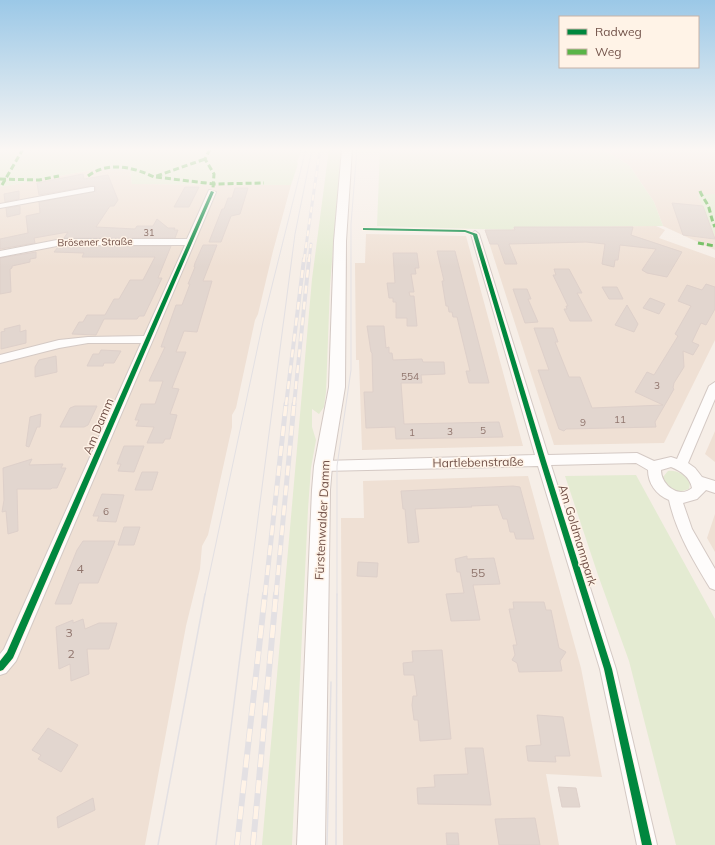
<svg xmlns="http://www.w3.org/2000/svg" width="715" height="845" font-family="Mulish,sans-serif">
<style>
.residential{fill:#efe0d4}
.green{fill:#e4ebd2}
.building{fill:#e2d6cf;stroke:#ded0ca}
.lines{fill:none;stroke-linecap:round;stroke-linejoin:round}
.minor-casing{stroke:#d4c9c4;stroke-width:2}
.secondary-casing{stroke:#d4c9c4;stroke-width:2}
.minor{fill:#fefcfb;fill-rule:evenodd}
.secondary{fill:#fefcfb;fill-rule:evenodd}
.tram-far1{stroke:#e3e0e3;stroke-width:1}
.tram{stroke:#e3e0e3;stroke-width:1.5}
.rail-far3-casing{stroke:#e3e0e3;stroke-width:3}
.rail-far2-casing{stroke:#e3e0e3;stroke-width:4}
.rail-far1-casing{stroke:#e3e0e3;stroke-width:5}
.rail-casing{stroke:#e3e0e3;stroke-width:6}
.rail-far3{stroke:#fff3e7;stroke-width:2;stroke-dasharray:6;stroke-linecap:butt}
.rail-far2{stroke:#fff3e7;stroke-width:2.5;stroke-dasharray:8;stroke-linecap:butt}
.rail-far1{stroke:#fff3e7;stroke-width:3.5;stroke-dasharray:10;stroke-linecap:butt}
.rail{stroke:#fff3e7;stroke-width:4.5;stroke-dasharray:13;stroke-linecap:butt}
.quiet{stroke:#59b447;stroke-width:3;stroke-dasharray:6 3;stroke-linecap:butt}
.cycleway-casing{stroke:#fff3e7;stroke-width:2}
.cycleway{fill:#00873e;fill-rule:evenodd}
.labels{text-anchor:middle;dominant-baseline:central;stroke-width:3;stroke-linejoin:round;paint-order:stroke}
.far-number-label{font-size:9px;fill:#90756d}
.far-street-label{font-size:10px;fill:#725249;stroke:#fff3e7}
.number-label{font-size:10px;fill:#90756d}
.street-label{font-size:12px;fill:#725249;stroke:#fff3e7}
.near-number-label{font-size:12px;fill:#90756d}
</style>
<rect width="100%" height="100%" fill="#f6eee7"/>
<path class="residential" d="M603,149H715V250L663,226L654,202L629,165Z
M97,169L130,170L132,184L291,185L273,251L258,314L255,320L236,408L232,415V427L208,535L202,546L200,569L186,626L145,845H0V187Z
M656,226L665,230L659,238L715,258V340L664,443L554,445L485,230H511L514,227Z
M366,234L466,236L523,446L362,450L359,360H356L355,263H365Z
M715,431V462L705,454Z
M528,476L581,668L602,777L546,774L559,845H343L341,518H364L363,481Z
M715,514V552L707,538Z"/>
<path class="green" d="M0,149H302L297,162L298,164L291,185L132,184L130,170L97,169L0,187Z
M329,149H341L330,286L326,392L324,407L319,414L312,409V427L316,440L311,468L308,509L292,845H262L312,279Z
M380,149H603L629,165L654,202L663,226L515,227L511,230L377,226Z
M715,194V237L698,195Z
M668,471C677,470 686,475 690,483L689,489L679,492L668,487L663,477Z
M636,475L715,619V845H676L629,661L598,575L565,476Z"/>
<path class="building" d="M83,174L84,179L108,175L118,200L114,206H110L96,227L135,229L137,226H153L157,219L168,228H175L174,230H178L175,238H64L68,232L34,238L35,243L0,249V239L28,233L26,216L40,213L39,202L96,191L95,186H91L39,195L37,183Z
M185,187H199L189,207H174Z
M235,188H248L240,214L231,216L221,242H209L222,209H224L228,198H232Z
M19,191V199L5,202L4,194Z
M672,203L703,206L715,239L683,235Z
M20,206V214L7,217L6,208Z
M514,227H633L631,235L682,252L667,277L647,273L642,270L656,249L620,245L618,260H615L614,267L602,264L605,244L586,242L509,244L517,264H505L498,244H490L485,230H515Z
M203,245H217L203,281H212L197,332L184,331L176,352H186L172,388L179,389L170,414L177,415L170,439H165L163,443H147L154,427L136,426L139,420H135L141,404H155L163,381H149L165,347H161L176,305H182L190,284H188L195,267H194L195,263Z
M62,246H171L158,278H162L144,316H139L137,319H104L96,335L72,334L79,322H83L87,315H105L114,299H119L130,280H143L155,257H82L84,253L54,252L58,247Z
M437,251H455L489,383H469L466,371H470L457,317H453L452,312H449L448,306H446L442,281H444Z
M36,252V258L30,259V262L12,266V268L10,269L11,292L0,294V258Z
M393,253H417L419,268H415L416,274H411L414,292H409L410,296H414L417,326H407V318H396V302H393V298H389L387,283H395Z
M554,269H569L582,293H577L592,321H570L564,309H567L566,306H568L553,275H556Z
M706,284L715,287V309L706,325L701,323L692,342L699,345L693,355L683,351L684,367L674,383L673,388L674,389L655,422L656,427L566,429L564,431L559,429L538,370H549L534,328H553L558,342H555L569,377H580L592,408L663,405L635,392L647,372L654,375L678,336L675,334L691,306L678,301L687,285L702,290Z
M602,287H617L623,299H609Z
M513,289H527L531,299H528L538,322L525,323Z
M650,298L665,304L659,314L643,308Z
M627,305L638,324L634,332L615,325Z
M20,325V332L26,330V343L1,349V332L5,331L4,329Z
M367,326H384L386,348L389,347V353H392L393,360L422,359L423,362H444L445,374L421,375L422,383H401L404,424L499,422L503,437L396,439L395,427L366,428L364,392H373L372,353L371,352Z
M101,350L121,351L114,363H104L103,366H87L93,354H99Z
M56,356L57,372L35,377V367L39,360Z
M75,406H97L88,425L84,427H60L70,408Z
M41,414L40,427H37L29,447L26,446L30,417Z
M124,446H144L134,472L118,471L121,464H117Z
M32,459L29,465L63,464L61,468H66L57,488H52L51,489H17L18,531L8,534L6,511L2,512L4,500L3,468Z
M142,472H158L152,490H135Z
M513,486L520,487L534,539H516L514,532H510L507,519H503L498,505L471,506L472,507L415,509L419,542L408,543L405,509H403L401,491Z
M102,494L124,495L116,522L97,521L99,516H93Z
M124,527H140L134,545H118Z
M83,541H115L98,583H79L71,604H55L77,550Z
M467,556V559L494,558L500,584L473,585L480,620L451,621L446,594L464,593L460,572H457L455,559Z
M358,562L378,563L377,577L357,576Z
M513,602H544L546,610H551L559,648L566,652L560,661L562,671L519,672L517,663L512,660L515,655L513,645H517L509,609H514Z
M83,619L85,629L99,623H117L109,649H87L89,674L71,681L70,664L59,669L56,627L73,620V623Z
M442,650L451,739L420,741L418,720H414L412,705L413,696H417L414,675H404L403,663L413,662L412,651Z
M537,715L563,717L570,756H555L556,762L528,761L526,746L541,745Z
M48,728L78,745L61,772L38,759L41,755L32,750Z
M465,748H483L491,805L418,804L417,788L435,787L434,775L468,774Z
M558,787L576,788L580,807H562Z
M93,798L95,810L58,828L57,817Z
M535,818L540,845H499L495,819Z
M446,833H458L459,845H447Z"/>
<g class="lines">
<defs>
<path id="minor" d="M91,187H94V191L0,208V204Z
M209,190L216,192L16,661L6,673L0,675V654L4,649L141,343H88L59,348L0,363V355L59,340L88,337L144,336L185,245H62L0,257V251L62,239H187Z
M475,231L479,234L548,455L637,453L654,461L671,457L677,459L709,386L715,382V399L688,463L695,468L702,477L715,481V493L706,490L697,499L683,503L692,529L715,569V590L710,588C693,560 676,532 669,500C656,495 648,483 648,470L636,463L551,465L616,669L657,845H637L600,669L538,466L323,471L318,470L317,466L318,462L323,461L535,455L471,234ZM671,467C681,471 690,477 692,488C679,499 661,485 661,470Z"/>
<path id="secondary" d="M342,149H352L346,241L345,387L332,466L330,490L325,845H297L312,490L314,466L329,387L334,241Z"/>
</defs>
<use href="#minor" class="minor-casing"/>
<use href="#secondary" class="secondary-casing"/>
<use href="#minor" class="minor"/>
<use href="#secondary" class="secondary"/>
<path class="tram-far1" d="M205,595L263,322L306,149
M248,595L295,234L311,154
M337,595V466L351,370V224L357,149"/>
<path class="tram" d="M158,845L205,594
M216,845L248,594
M327,845L331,682
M336,845L337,594"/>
<defs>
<path id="rail-far3" d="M304,260L320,149
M309,260L311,244"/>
<path id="rail-far2" d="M286,405L304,259
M294,405L309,259"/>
<path id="rail-far1" d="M265,595L286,404
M276,595L294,404"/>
<path id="rail" d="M237,845L265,594
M253,845L276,594"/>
</defs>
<use href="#rail-far3" class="rail-far3-casing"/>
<use href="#rail-far2" class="rail-far2-casing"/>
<use href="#rail-far1" class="rail-far1-casing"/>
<use href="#rail" class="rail-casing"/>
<use href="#rail-far3" class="rail-far3"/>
<use href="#rail-far2" class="rail-far2"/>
<use href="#rail-far1" class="rail-far1"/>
<use href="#rail" class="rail"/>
<path class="quiet" d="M210,149L205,159L214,174L213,188
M88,176C107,161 134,167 154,177L205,159
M156,177L214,184L264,183
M0,179L39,180L59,176
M2,185L23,149
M700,191C702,197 707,202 709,208C711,215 712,221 715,227
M698,243L715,246"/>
<defs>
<path id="cycleway" d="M211,191L214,192L13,658L3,670L0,671V661L7,652Z
M363,228L465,230L477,234L546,461L612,669L652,845H642L604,669L540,461L473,235L465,232L364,230H363Z"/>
</defs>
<use href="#cycleway" class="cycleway-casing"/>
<use href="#cycleway" class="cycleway"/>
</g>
<linearGradient id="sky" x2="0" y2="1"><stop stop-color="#9bc8e7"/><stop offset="0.56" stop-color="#fbf7f4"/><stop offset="1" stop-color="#fbf7f4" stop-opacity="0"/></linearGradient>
<rect width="715" height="267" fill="url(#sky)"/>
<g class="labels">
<g class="far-number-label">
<text x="149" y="232">31</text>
</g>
<g class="far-street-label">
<text transform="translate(95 242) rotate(-1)">Brösener Straße</text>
</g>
<g class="number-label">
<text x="410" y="376">554</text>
<text x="657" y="385">3</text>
<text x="620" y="419">11</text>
<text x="583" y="422">9</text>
<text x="483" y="430">5</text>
<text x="450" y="431">3</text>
<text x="412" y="432">1</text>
<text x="106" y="511">6</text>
</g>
<g class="street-label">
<text transform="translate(98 426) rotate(-67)">Am Damm</text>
<text transform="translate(478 462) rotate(-1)">Hartlebenstraße</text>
<text transform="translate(322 520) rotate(-87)">Fürstenwalder Damm</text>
<text transform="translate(578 535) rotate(73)">Am Goldmannpark</text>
</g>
<g class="near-number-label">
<text x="80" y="568">4</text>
<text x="478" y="572">55</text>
<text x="69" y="632">3</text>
<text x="71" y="653">2</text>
</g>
</g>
<rect x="559" y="16" width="140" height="52" fill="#fff3e7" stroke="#c7b3a8"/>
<rect x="567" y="29" width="20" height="6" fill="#00873e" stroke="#c7b3a8"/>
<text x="595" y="36" font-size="12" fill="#725249">Radweg</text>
<rect x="567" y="49" width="20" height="6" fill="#59b447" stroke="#c7b3a8"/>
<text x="595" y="56" font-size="12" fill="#725249">Weg</text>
</svg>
